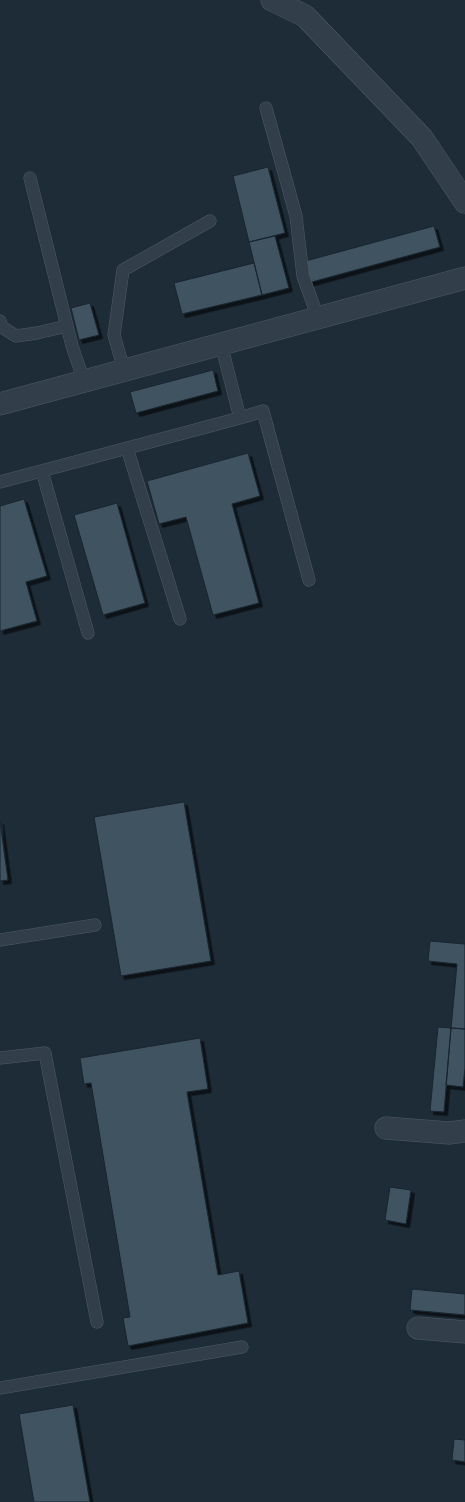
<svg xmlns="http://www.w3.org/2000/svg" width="465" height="1502" font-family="'Varela Round',sans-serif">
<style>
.building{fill:#415261;stroke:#19252f;filter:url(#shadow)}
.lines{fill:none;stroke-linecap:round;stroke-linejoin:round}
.service-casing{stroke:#4f5b67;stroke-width:13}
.minor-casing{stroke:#4f5b67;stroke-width:23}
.tertiary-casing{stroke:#4f5b67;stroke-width:23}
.service{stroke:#323e49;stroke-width:12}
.minor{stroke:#323e49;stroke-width:22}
.tertiary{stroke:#323e49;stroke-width:22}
</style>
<defs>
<filter id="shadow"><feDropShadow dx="3.5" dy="3.5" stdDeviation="0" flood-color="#0009"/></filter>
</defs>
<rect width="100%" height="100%" fill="#1e2c38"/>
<path class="building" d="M268,167L285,233L249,242L233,176Z
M434,226L440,247L308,283L302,262Z
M275,236L289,288L262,295L249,242Z
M254,263L262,295L182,314L174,283Z
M90,303L99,335L79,340L71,308Z
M213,370L218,391L136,413L130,392Z
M248,453L260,496L232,504L259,603L213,615L186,517L159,524L147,481Z
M24,499L47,576L26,582L37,621L0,631V506Z
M117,503L145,603L103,615L74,515Z
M184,802L211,961L121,976L94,817Z
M0,821L8,880L0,881Z
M430,941L465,944V1029L451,1028L457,964L428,961Z
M438,1027L451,1028L444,1112L430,1111Z
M451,1028L465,1029V1068L463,1087L446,1085Z
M200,1038L208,1089L187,1092L218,1275L239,1271L248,1323L128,1346L123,1318L130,1317L91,1083L84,1084L80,1058Z
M390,1187L411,1190L406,1224L385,1220Z
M412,1289L465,1294V1315L410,1310Z
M73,1405L90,1502H34L19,1414Z
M454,1439L465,1440V1462L452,1460Z"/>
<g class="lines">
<defs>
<path id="service" d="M266,108L296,216L303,276L318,318
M30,178L72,346L84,381
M0,321L2,327L16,336L37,333L67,326
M124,370L114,335L123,270L210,221
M240,418L263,411L309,580
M127,448L180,619
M42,471L88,633
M0,482L240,418L221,344
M0,940L95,925
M0,1058L45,1053L97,1322
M0,1388L242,1347"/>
<path id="minor" d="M272,0L305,16L422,138L465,202
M386,1128L449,1133L465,1131
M418,1328L465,1332"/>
<path id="tertiary" d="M0,404L465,278"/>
</defs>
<use href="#service" class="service-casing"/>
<use href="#minor" class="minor-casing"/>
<use href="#tertiary" class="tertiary-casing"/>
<use href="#service" class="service"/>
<use href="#minor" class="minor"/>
<use href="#tertiary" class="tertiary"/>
</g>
</svg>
